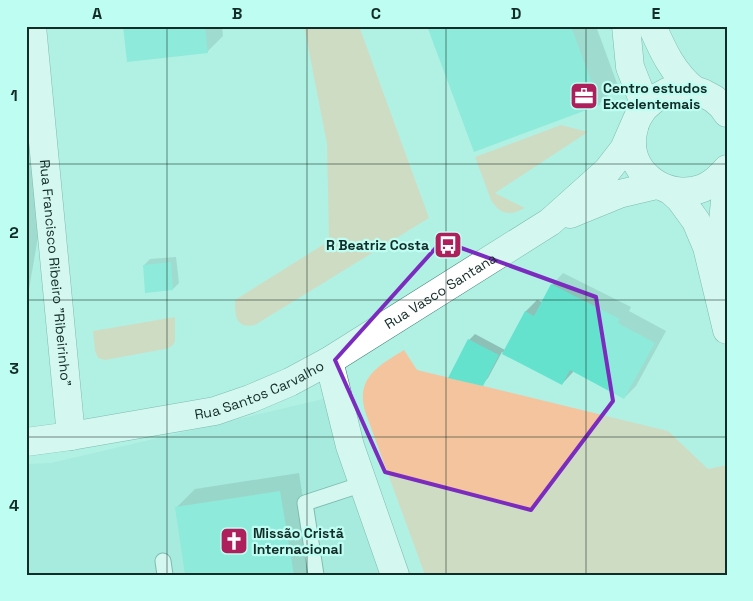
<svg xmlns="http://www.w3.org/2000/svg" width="753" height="601" font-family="'Space Grotesk',sans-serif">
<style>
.built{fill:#9be5d7}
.green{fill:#f3c49d}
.shadow{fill:#0003}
.building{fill:#64e2ce}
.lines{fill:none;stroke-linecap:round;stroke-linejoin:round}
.lane-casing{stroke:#3f7d73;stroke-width:17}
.street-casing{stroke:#3f7d73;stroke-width:29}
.secondary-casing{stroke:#3f7d73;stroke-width:29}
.lane{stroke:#fff;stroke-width:15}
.street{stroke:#fff;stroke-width:28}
.secondary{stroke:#fff;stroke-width:28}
.marked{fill:none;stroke:#7b2cbf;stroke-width:4;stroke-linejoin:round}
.grid{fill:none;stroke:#122c27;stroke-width:1;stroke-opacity:0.55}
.labels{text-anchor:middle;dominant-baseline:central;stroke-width:4.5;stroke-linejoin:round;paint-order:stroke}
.poi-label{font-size:14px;font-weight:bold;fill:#122c27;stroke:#befef2;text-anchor:start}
.street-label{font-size:14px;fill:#122c27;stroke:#befef2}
.neatline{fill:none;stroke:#122c27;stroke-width:2}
.grid-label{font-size:16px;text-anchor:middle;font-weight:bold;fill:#122c27}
</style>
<rect width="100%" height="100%" fill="#b1f1e4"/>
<path class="built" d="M345,394L411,575H26V464L51,463Z"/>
<path class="green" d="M304,26H359L429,218L255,325C235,329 235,315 235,300L329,241L327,144Z
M561,125L588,132L495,193L525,208C510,216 500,215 491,200L475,157Z
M175,317V341C173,346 170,348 165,349L105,360L98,358L95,351L93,331Z
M404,350L417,370L668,431L708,469L727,465V575H425L366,414C354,379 378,366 404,350Z"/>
<path class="shadow" d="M124,26H222L223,36L207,52Z
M429,26H596L618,86L599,104Z
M26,148L42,151L46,190L26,307Z
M176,257L179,283L173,289L144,265L150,259Z
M563,273L631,307L629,311L666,331L636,386L624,398L574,371L562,384L502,352L488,378L482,384L469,340L475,334L505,350L526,311L537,300L542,302L552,285Z
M299,473L315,575H187L176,508L195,489Z"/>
<path class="building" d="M123,26H205L208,53L127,62Z
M427,26H571L600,105L474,152Z
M171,262L173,290L145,293L143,265Z
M551,284L620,319L618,323L655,343L624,399L570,370L562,385L502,354L525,311L534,316Z
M468,339L499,355L483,386L448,378Z
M280,491L294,575H185L175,507Z"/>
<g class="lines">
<defs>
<path id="lane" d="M163,561L165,575
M316,575L305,503L363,484"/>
<g id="street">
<path id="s1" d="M32,26L71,436"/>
<path d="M626,26L630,67L643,100V109"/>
<path d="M652,26C663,51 673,73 694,90"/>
<path d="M671,191L680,199L696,221L707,247L727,330"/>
<path d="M720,269L719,263L727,180"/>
<path d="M329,361L350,446L395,575"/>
</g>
<g id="secondary">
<path d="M634,128C633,132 632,136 632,139C630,176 669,201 703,188C713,184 720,177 727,169"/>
<path d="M570,214L619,194L657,185"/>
<path id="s2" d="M26,442L71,436L215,411L250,399L290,382L329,361L550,222L607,171L624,149L638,117L643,109L654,99L667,92L682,89L694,90L703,93L714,99L722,106L727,113"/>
</g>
</defs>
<use href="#lane" class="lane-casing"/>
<use href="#street" class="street-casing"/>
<use href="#secondary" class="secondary-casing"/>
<use href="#lane" class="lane"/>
<use href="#street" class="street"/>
<use href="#secondary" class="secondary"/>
</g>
<path d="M0 0H753V601H0ZM442,241L596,297L613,401L531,510L385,472L335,360Z" fill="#b1f1e4" fill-opacity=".55" fill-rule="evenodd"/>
<path class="marked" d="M442,241L596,297L613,401L531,510L385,472L335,360Z"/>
<path class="grid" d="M167,26V575M307,26V575M446,26V575M586,26V575M26,164H727M26,300H727M26,437H727"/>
<defs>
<symbol id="office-square" viewBox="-11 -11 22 22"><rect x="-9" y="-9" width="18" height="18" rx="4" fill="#ad205c" stroke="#befef2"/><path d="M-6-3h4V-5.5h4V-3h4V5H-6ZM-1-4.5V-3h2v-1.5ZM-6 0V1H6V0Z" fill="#fff"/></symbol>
<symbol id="bus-square" viewBox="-11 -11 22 22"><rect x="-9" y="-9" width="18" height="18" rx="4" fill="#ad205c" stroke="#befef2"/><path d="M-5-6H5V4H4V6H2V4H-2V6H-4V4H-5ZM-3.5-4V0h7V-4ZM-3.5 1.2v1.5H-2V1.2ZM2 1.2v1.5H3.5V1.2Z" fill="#fff"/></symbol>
<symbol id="church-square" viewBox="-11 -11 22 22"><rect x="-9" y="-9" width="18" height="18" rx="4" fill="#ad205c" stroke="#befef2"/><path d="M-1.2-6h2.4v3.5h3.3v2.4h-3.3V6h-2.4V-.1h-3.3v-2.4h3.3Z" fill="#fff"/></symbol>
</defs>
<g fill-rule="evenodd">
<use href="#office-square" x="568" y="80" width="32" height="32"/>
<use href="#bus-square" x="432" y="229" width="32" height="32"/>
<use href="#church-square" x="218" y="525" width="32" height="32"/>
</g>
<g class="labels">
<g class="poi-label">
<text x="603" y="88">Centro estudos<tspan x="603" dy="16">Excelentemais</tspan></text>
<text x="429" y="245" text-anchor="end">R Beatriz Costa</text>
<text x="253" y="533">Missão Cristã<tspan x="253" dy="16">Internacional</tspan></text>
</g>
<g class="street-label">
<text stroke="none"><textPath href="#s1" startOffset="248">Rua Francisco Ribeiro "Ribeirinho"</textPath></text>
<text stroke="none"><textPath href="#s2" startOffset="448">Rua Vasco Santana</textPath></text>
<text stroke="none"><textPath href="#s2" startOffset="240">Rua Santos Carvalho</textPath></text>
</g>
</g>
<rect width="753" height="601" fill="none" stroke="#befef2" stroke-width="55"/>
<rect x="28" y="28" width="698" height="546" class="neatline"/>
<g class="grid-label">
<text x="97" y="19">A</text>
<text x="237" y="19">B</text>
<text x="376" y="19">C</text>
<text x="516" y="19">D</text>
<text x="656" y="19">E</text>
<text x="14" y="101">1</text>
<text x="14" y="238">2</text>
<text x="14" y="374">3</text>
<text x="14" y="511">4</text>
</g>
</svg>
